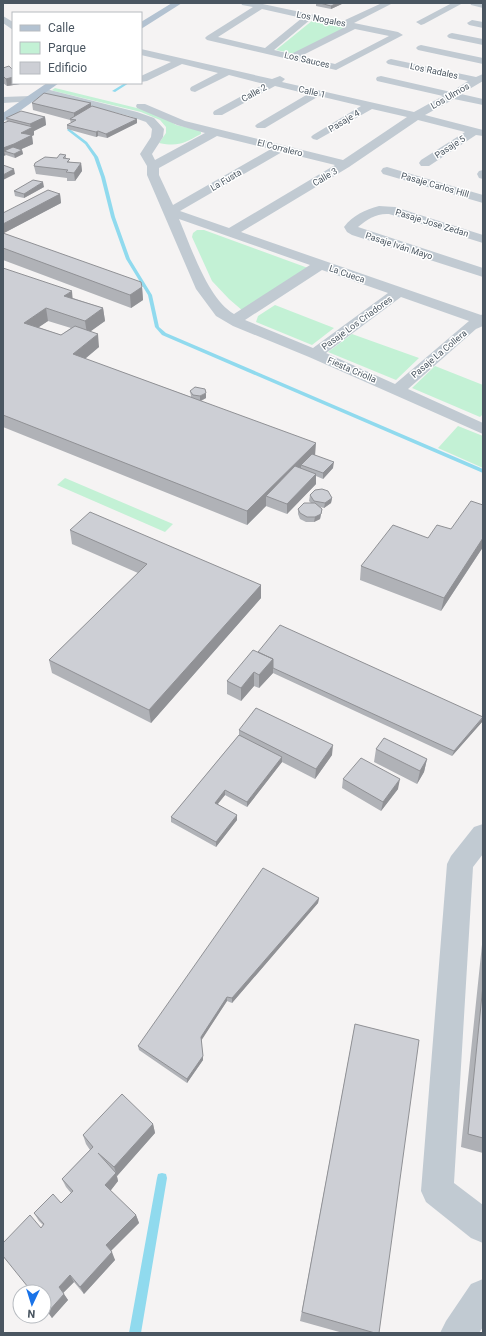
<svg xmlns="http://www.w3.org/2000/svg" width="486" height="1336" font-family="Roboto,sans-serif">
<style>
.green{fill:#c3f1d5}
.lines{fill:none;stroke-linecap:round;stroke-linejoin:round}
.stream{fill:#90daee;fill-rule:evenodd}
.minor{fill:#c1cad2;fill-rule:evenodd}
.major{fill:#b3c2d1;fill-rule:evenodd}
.wall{fill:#b0b2b7;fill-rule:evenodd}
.shaded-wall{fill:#909195}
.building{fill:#cdcfd5;stroke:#909195}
.labels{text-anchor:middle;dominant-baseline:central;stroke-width:3;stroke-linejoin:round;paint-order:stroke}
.far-street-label{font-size:9px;fill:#4a5661;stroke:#fff}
</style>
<rect width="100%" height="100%" fill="#f5f3f3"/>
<path class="green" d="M313,20L347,27L295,54L276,50Z
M55,88L145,110L167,119L176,125L198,130L201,132V134C184,143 179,147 159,143L166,133V127L160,120L141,112L54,91L52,90Z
M197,230H204L308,268L243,311L229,299L212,281L192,237L193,233Z
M275,305L334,328L312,345L256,322L258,316Z
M352,334L419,358L396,380L328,352Z
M435,366L483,385V414L480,417L412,388Z
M458,426L483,436V468L438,448Z
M65,478L173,524L165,532L57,485Z"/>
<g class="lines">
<path class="stream" d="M125,83H129L115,92L112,91Z
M75,123L78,124L71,130L87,142L98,157L105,177L115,217L130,259L152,295L159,327L166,333L483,469V473L162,335L155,327L148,295L126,259L111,217L101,177L94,157L85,144L67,130Z
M162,1173L166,1174L167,1178L141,1333H129L157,1178L158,1174Z"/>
<path class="minor" d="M241,3H258L343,21L382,3H393L354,23L398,32L403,35L336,70L207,40L205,38L207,36L253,7L242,5ZM262,9L302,18L265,48L218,37ZM311,19L345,27L291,54L274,50ZM355,29L389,36L335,64L301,56Z
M452,3H463L424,24L421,25L416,22Z
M470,3H483V8L471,5Z
M3,16L13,22V30L3,23Z
M472,20L483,22V28L469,25L467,23Z
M452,33L483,39V45L449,38L447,36L449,34Z
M421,45L483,58V64L418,50L416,48L418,46Z
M141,49L272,79L280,76L285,79L282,82L414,112L443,96L377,81L376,79L377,77L381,76L451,92L468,81L388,64L386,62L388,60L391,59L476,77L483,74V81L461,94L483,99V105L454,99L425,115L483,130V136L476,135L429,166H421L419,163L421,160L465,132L418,120L349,167L241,232L481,315L483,314V326L476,329L408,389L483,423V434L309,357L233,326L216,316L196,289L147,175V166L140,154L151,137L152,129L146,122L129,116L38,93L37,91L42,88L137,112L154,118L164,129L163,137L152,154L155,160L205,133L177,125L137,108L136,106L137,104H145L185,121L343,160L407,117L372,109L317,140L313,139L311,137L313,135L361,106L319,96L265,128H257L255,126L257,124L308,94L275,86L222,115H214L213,113L214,111L264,84L229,75L195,92L191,91L190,89L191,87L218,73L182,64L147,81L141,82V76L171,62L141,55ZM217,136L271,149L173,205L159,175V168ZM282,152L335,165L229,228L180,211ZM179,219L310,265L234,314C208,299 191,247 179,219ZM322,270L388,293L313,348L245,320ZM401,297L469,321L395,384L326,353Z
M31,96L36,99L35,101L3,103V97Z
M387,167L483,195V203L383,174L381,171L383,168Z
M483,170V179L479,178L477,174L479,171Z
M379,206L395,207L483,235V243L389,214C377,213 367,219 358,227L483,268V277L352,235L347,232L344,227C353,215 365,210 379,206Z
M483,824V854L473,867L454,1183L483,1205V1243L471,1238L426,1202L421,1191L447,864L451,856L474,827Z
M483,1279V1327L479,1333H440L446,1321L471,1284Z"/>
<path class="major" d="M172,3H182L141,29V22Z
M47,83H59L7,120L3,121V113Z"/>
</g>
<path class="wall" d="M316,3H344L331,9L316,6Z
M3,68L13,83H20V84L7,86L3,83Z
M32,103H91V107L137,119V123L107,138L98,136L96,137L67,129V125L71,123L70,120L33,110Z
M45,117L46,125L34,131V135L32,136L33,144L21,149L22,150L23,154L15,158L6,155L3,156V123L7,122L6,118Z
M66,155V159L70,162L81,163L82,171L75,181H67V178L36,174L34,166Z
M44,187L24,198L15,196L14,191Z
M60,194L61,203L4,233L3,232V213Z
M3,233L142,287L143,300L131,308L3,260Z
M3,268L73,298L103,308L105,321L90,331L99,347L85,359L191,397V396L190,391L206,398L201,401L315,455L333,468L323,479L316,476V484L287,514L266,506L247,525L3,427ZM48,321L71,328L61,335L38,327Z
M310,495L332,498L331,503L324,508L320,507L322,509L320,519L314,522H306L300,519L298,514V509L311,503L309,501Z
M483,505V547L441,611L360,580L361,566L428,538L451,529Z
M70,530L261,585V598L151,723L52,673L49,660L138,573L72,544Z
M258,652L483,718L482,722L452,756L273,673L259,688L254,686L241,701L227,694V681Z
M239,730L332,755L315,779L282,762L247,807L225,795L218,804L237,820L216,847L171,822V817L239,735Z
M376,749L427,759L424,772L417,784L374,762Z
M343,779L398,789L381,811L342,788Z
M319,898L318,903L232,1003L227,1001L201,1040L203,1060L187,1083L139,1050L138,1046Z
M483,935V1153L461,1147Z
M355,1024L379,1333H343L300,1321Z
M153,1124L155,1133L117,1176L118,1181L110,1191L136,1215L139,1223L110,1251L115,1260L84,1294L74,1282L63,1293L68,1300L52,1318L44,1307L41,1228L43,1225L39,1221L34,1213L61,1203L71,1193L66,1187L62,1179L90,1150L86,1144L83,1135Z"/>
<path class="shaded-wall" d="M337,3H344L331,9V6Z
M13,77V83H20V84L7,86L6,79Z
M91,103V111L74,120V113Z
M45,117L46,125L34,131V135L32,136L33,144L15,152L4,151L5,155H6L3,156V148L21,133L31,128L30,124Z
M137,119V123L107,138L106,134Z
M98,131V136L96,137V132Z
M22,150L23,154L15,158L14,154Z
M81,163L82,171L75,181L74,173Z
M14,169L15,174L3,180V175Z
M43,182L44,187L24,198V194Z
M60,194L61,203L4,233L3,224Z
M142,287L143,300L131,308L130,295Z
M72,291L73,303L64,296Z
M46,308L48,321L26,336L24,323Z
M103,308L105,321L87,334L85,321Z
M98,334L99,347L75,367L73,354Z
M206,393V398L200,401V396Z
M316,443L315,456L301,465V470L266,496V506L247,525V511Z
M334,462L333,468L323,479V473Z
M316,474V484L287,514V504Z
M332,498L331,503L324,508L325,503Z
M322,509L320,519L314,522L315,517Z
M483,538V547L441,611L444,598Z
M261,585V598L151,723L149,710Z
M273,659V673L259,688V675Z
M254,672V686L241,701V688Z
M483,718L482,722L452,756L454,751Z
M333,745L332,755L315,779L316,769Z
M282,757V762L247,807V802Z
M427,759L424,772L417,784L420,771Z
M400,779L398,789L381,811L383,802Z
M225,790V795L215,807V803Z
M237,815V820L216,847V842Z
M319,898L318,903L232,1003V998Z
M227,997V1001L201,1041V1037Z
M203,1056V1060L187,1083V1079Z
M153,1124L155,1133L117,1176L114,1167Z
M116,1173L118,1181L108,1194L105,1185Z
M136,1215L139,1223L109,1253L106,1245Z
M112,1252L115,1260L84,1294L80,1287Z
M70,1275L74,1282L63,1293L59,1287Z
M64,1294L68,1300L52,1318L48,1312Z"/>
<path class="building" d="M320,3H337L331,6Z
M9,66L13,70V77L6,79L3,76V68Z
M44,93L91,103L74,113L32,103Z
M92,106L137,119L106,134L98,131L96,132L67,125L76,120L70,119Z
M21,111L45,117L30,124L6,118Z
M9,121L33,127L21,133L32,135L14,144L3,148V123Z
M13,147L22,150L14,154L4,151Z
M60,154L66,155L63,158L70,159L67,162L81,163L74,173L66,172L68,170L34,166L35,163L45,157L57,158Z
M3,165L14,169L3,175Z
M33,180L43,182L24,194L14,191Z
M48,190L60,194L3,224V213Z
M3,233L141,282L142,287L130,295L3,248Z
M3,268L72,291L64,296L103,308L85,321L46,308L24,323L61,335L75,326L98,334L73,354L316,443L247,511L3,415Z
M195,387L205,389L206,393L200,396L193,395L190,391Z
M312,454L334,462L323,473L301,465Z
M295,466L316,474L287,504L266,496Z
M322,489L328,491L332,498L325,503L314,501L310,495L315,490Z
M471,501L483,505V538L444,598L361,566L393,525L428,538L437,525L451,529Z
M304,503H315L322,509L321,514L315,517H307L300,513L298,509Z
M90,512L261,585L149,710L49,660L147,564L70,530Z
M280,625L483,717L454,751L273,668V659L258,652Z
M253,650L273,659L259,675L254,672L241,688L227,681Z
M256,708L333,745L316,769L239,730Z
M239,735L282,757L247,802L225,790L215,803L237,815L216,842L171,817Z
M384,738L427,759L420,771L376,749Z
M361,758L400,779L383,802L343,779Z
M263,868L319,898L232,998L227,997L201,1037L203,1056L187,1079L138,1046Z
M483,985V1138L468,1134Z
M355,1024L419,1040L379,1333H375L302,1312Z
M122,1094L153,1124L114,1167L98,1153L116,1173L105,1185L136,1215L106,1245L112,1252L80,1287L70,1275L59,1287L64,1294L48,1312L44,1307V1292H32L3,1256V1243L30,1215L41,1228L44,1224L34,1213L53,1194L61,1203L73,1191L62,1179L93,1147L83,1135Z"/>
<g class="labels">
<g class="far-street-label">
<text transform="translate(321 19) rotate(11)">Los Nogales</text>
<text transform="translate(307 60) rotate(13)">Los Sauces</text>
<text transform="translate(434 71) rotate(12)">Los Radales</text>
<text transform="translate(312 92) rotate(13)">Calle 1</text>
<text transform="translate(254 93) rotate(-29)">Calle 2</text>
<text transform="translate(450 96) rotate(-30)">Los Ulmos</text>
<text transform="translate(344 121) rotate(-31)">Pasaje 4</text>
<text transform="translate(450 147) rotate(-33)">Pasaje 5</text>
<text transform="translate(280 148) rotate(14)">El Corralero</text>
<text transform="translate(325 177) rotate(-31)">Calle 3</text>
<text transform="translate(226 180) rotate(-30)">La Fusta</text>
<text transform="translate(435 185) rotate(16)">Pasaje Carlos Hill</text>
<text transform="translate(432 223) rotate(17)">Pasaje Jose Zedan</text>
<text transform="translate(399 246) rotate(18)">Pasaje Iván Mayo</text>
<text transform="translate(347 274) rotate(19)">La Cueca</text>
<text transform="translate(357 323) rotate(-36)">Pasaje Los Criadores</text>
<text transform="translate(439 354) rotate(-40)">Pasaje La Collera</text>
<text transform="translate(352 370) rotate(23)">Fiesta Criolla</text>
</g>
</g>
<rect width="486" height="1336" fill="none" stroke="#4a5661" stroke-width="8"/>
<rect x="12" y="12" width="130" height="72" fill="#ffffff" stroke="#b7bbc0"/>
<rect x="20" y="25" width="20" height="6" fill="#b3c2d1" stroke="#b7bbc0"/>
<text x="48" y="32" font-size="12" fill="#4a5661">Calle</text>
<rect x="20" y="42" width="20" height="12" fill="#c3f1d5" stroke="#b7bbc0"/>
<text x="48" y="52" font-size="12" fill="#4a5661">Parque</text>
<rect x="20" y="62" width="20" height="12" fill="#cdcfd5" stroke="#b7bbc0"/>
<text x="48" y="72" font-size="12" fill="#4a5661">Edificio</text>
<g transform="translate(32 1304) rotate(184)"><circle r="19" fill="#ffffff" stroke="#b7bbc0"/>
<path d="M0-3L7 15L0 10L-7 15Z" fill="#1a73e8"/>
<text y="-6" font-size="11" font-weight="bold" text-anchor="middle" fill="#4a5661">N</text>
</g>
</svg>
